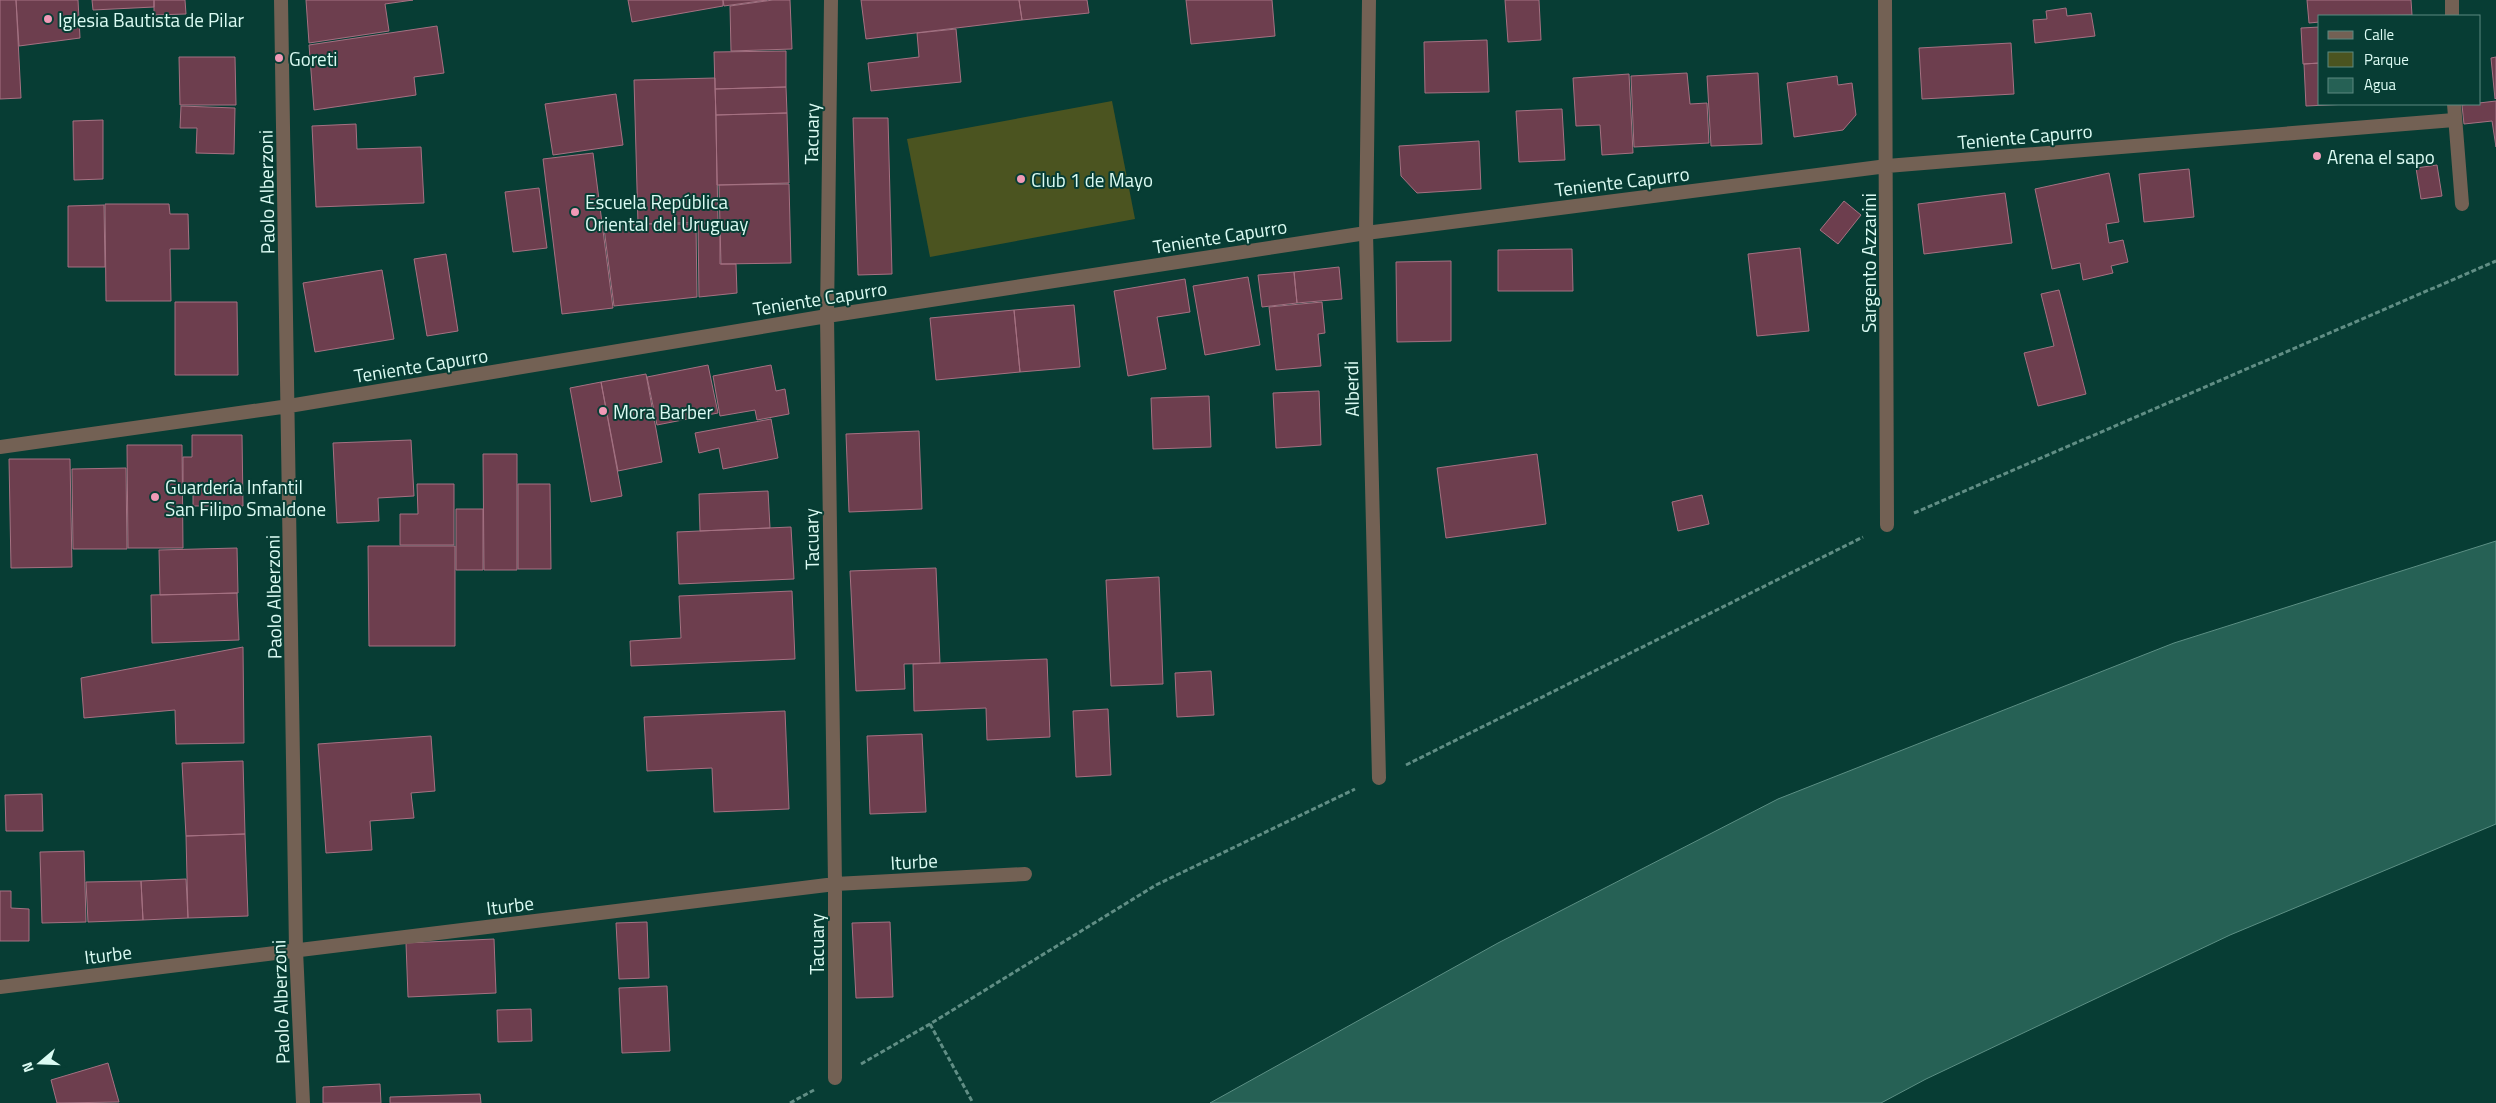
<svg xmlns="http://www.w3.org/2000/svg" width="2496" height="1103" font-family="'Titillium Web',sans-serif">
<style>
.green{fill:#4b5420}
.water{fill:#266155;stroke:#5c8f84}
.building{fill:#6d3e4e;stroke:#a57182}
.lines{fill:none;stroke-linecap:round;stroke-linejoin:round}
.path{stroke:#618e85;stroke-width:3;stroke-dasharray:5 2.5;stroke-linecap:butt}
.minor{stroke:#736154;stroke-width:14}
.poi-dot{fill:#f09ab7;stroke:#073d34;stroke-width:2}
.labels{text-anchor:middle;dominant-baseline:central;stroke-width:4;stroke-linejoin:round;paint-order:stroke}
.poi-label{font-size:19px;fill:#dbfbf3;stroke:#073d34;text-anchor:start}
.street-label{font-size:19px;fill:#dbfbf3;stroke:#073d34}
</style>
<rect width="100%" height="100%" fill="#073d34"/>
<path class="green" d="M1112,101L1135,219L930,257L907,139Z"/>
<path class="water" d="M2496,541V824L2230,935L1926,1079L1881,1103H1210L1498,943L1778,799L2174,643Z"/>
<path class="building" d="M0,0H16L21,98L0,99Z
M16,0H78L80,38L19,46Z
M92,0H154V7L93,10Z
M154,0H185L186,14L154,15Z
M306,0H413L385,4L389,31L309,43Z
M628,0H723V6L632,22Z
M723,0H767L724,6Z
M773,0H790L792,49L731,51L730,6Z
M861,0H1019L1022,20L866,39Z
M1019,0H1087L1089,13L1022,20Z
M1186,0H1272L1275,36L1191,44Z
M1505,0H1539L1541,40L1508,42Z
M2307,0H2411L2412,15L2320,16V22L2309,23Z
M2066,8L2067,16L2091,13L2095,36L2035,43L2033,20L2047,19L2046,11Z
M437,26L444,73L414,77L416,95L314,110L309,45Z
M2320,27V63L2303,64L2301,28Z
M956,29L961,82L871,91L868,63L919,57L917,33Z
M1487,40L1489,92L1425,93L1424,42Z
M2011,43L2014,94L1922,99L1919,48Z
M786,51V87L715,89L714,52Z
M179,57H235L236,105H180Z
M2496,57V98L2495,99L2491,58Z
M2320,63V104H2349L2306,106L2304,64Z
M1687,73L1690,104L1707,103L1709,143L1634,147L1631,76Z
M1758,73L1762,144L1711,146L1707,76Z
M1629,74L1633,153L1602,155L1600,125L1576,126L1573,78Z
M1837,76L1838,85L1852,83L1856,115L1843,130L1794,137L1787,83Z
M715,78L718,222L638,224L634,80Z
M786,87L787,113L716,115L715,89Z
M616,94L623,145L553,155L545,104Z
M2496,101V147L2492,121L2464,124L2462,105Z
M181,106L235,108L234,154L196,153L197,128H180Z
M1562,109L1565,160L1519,162L1516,111Z
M787,113L789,183L717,185L716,115Z
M853,118H888L892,274L858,275Z
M103,120V179L74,180L73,121Z
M356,124L357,149L421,147L424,203L316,207L312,126Z
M1479,141L1481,189L1417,193L1401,176L1399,146Z
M593,153L613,308L562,314L543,159Z
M2437,165L2442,196L2421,199L2416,168Z
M2189,169L2194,217L2144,222L2139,174Z
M2109,173L2119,222L2106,224L2109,243L2123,240L2128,262L2111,266L2113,273L2083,280L2080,263L2052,269L2035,189Z
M789,184L791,263L721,264L719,185Z
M539,188L547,248L513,252L505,192Z
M2005,193L2012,243L1924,254L1918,204Z
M1844,201L1861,215L1838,244L1820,230Z
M105,204H169L170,214H188L189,249H170L171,301H106Z
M104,205L105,267H68V206Z
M720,223V264H736L737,293L699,297L698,224Z
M639,224H696L697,297L614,306L604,228Z
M1800,248L1809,331L1757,336L1748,254Z
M1572,249L1573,291H1498V250Z
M446,254L458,331L427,336L414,259Z
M1451,261V341L1397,342L1396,262Z
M1339,267L1342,299L1297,303L1294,272Z
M382,270L394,339L315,352L303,283Z
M1294,272L1297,303L1262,307L1258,275Z
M1248,277L1260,345L1205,355L1193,286Z
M1185,279L1190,312L1157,317L1166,369L1128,376L1114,291Z
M2059,290L2086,394L2038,406L2024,353L2054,346L2041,294Z
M175,302H237L238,375H175Z
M1322,302L1325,333L1318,334L1321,366L1276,370L1269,307Z
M1074,305L1080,367L1020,372L1014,310Z
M1014,310L1020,372L936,380L930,318Z
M708,365L718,413L657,425L647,377Z
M771,365L776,391L785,389L789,414L757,420L755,410L720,416L713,376Z
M646,374L662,462L618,471L601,382Z
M601,382L622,496L591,502L570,388Z
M1319,391L1321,445L1276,448L1273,393Z
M1209,396L1211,447L1153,449L1151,398Z
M771,419L778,458L723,469L719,448L699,453L695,433Z
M919,431L922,509L849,512L846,434Z
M192,435H242L243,506H193V494H183V457H192Z
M411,440L414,496L378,498L379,521L337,523L333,443Z
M127,445H182L183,548H128Z
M483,454H517V570H484Z
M1537,454L1546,524L1446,538L1437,468Z
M9,459H70L72,567L11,568Z
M126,468L127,549H73L72,469Z
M417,484H454V545H400V514H418Z
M518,484H550L551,569H518Z
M768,491L770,528L700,531L699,494Z
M1702,495L1709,524L1678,531L1672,502Z
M456,509H483V570H456Z
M791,527L794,579L679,584L677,532Z
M368,546H455V646H369Z
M237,548L238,593L160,595L159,550Z
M936,568L940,663L904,664L905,689L856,691L850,571Z
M1159,577L1163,684L1111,686L1106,580Z
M792,591L795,659L631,666L630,641L681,638L679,596Z
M237,593L239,640L152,643L151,595Z
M243,647L244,743L176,744L175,710L84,718L81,678Z
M1047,659L1050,737L987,740L986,708L914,711L913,664Z
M1211,671L1214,715L1177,717L1175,673Z
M1108,709L1111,775L1076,777L1073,711Z
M785,711L789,809L714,812L712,768L647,771L644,717Z
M922,734L926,812L870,814L867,736Z
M431,736L435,791L411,793L414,818L370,821L372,850L326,853L318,744Z
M243,761L245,834L186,836L182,763Z
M42,794L43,831H6L5,795Z
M245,834L248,916L188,918L186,836Z
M84,851L86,922L42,923L40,852Z
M186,879L188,918L143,920L141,881Z
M141,881L143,920L88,922L86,882Z
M0,891H11V908L29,909V941H0Z
M647,922L649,978L619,979L616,923Z
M890,922L893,997L856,998L852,923Z
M494,939L496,993L408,997L406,943Z
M667,986L670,1051L622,1053L619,988Z
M531,1009L532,1041L498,1042L497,1010Z
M108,1063L119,1102L57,1103L51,1080Z
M380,1084L381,1103H323V1087Z
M480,1094L481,1103H390V1097Z"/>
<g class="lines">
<path class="path" d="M1914,513L2496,261
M1406,765L1863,537
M930,1024L973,1103
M861,1064L930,1024L1156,885L1355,789
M790,1103L814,1090"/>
<path class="minor" d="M281,0L296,950L303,1103
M831,0L827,316L835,884V1078
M1369,0L1366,233L1379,778
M1885,0L1887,525
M2452,0V16
M2454,104L2462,204
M0,447L289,406L827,316L1366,233L1887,166L2454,120
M0,987L835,884L1025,874"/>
</g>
<g class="poi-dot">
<circle cx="48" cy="19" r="5"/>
<circle cx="279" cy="58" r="5"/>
<circle cx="2317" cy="156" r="5"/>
<circle cx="1021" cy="179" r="5"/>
<circle cx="575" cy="212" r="5"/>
<circle cx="603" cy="411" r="5"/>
<circle cx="155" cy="497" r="5"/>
</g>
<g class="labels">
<g class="poi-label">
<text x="58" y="19">Iglesia Bautista de Pilar</text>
<text x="289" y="58">Goreti</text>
<text x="2327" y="156">Arena el sapo</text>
<text x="1031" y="179">Club 1 de Mayo</text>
<text x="585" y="201">Escuela República<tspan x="585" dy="22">Oriental del Uruguay</tspan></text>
<text x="613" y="411">Mora Barber</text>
<text x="165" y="486">Guardería Infantil<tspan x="165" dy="22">San Filipo Smaldone</tspan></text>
</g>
<g class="street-label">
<text transform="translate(811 134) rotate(-89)">Tacuary</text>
<text transform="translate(2025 136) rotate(-5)">Teniente Capurro</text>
<text transform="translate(1622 181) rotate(-7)">Teniente Capurro</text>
<text transform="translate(266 192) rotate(-91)">Paolo Alberzoni</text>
<text transform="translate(1220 236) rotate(-9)">Teniente Capurro</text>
<text transform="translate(1868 263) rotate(-90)">Sargento Azzarini</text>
<text transform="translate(820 298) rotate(-9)">Teniente Capurro</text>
<text transform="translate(421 365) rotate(-9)">Teniente Capurro</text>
<text transform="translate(1351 389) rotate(-91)">Alberdi</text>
<text transform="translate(811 539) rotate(-91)">Tacuary</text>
<text transform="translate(273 597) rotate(-91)">Paolo Alberzoni</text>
<text transform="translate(914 861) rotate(-3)">Iturbe</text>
<text transform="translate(510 905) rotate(-7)">Iturbe</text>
<text transform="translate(816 944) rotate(-90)">Tacuary</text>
<text transform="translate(108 954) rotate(-7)">Iturbe</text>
<text transform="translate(280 1002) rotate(-92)">Paolo Alberzoni</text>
</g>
</g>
<rect x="2318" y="15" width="162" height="90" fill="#073d34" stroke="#5c8980"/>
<rect x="2328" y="31" width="25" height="8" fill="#736154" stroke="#5c8980"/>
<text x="2364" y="40" font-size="15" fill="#dbfbf3">Calle</text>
<rect x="2328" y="52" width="25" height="15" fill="#4b5420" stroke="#5c8980"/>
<text x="2364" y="65" font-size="15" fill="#dbfbf3">Parque</text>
<rect x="2328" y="78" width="25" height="15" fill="#266155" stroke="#5c8980"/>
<text x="2364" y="90" font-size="15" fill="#dbfbf3">Agua</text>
<g transform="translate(40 1063) rotate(251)" stroke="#073d34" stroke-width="4" paint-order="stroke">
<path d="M0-4L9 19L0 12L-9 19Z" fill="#dbfbf3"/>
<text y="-8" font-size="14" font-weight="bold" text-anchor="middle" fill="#dbfbf3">N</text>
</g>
</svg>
